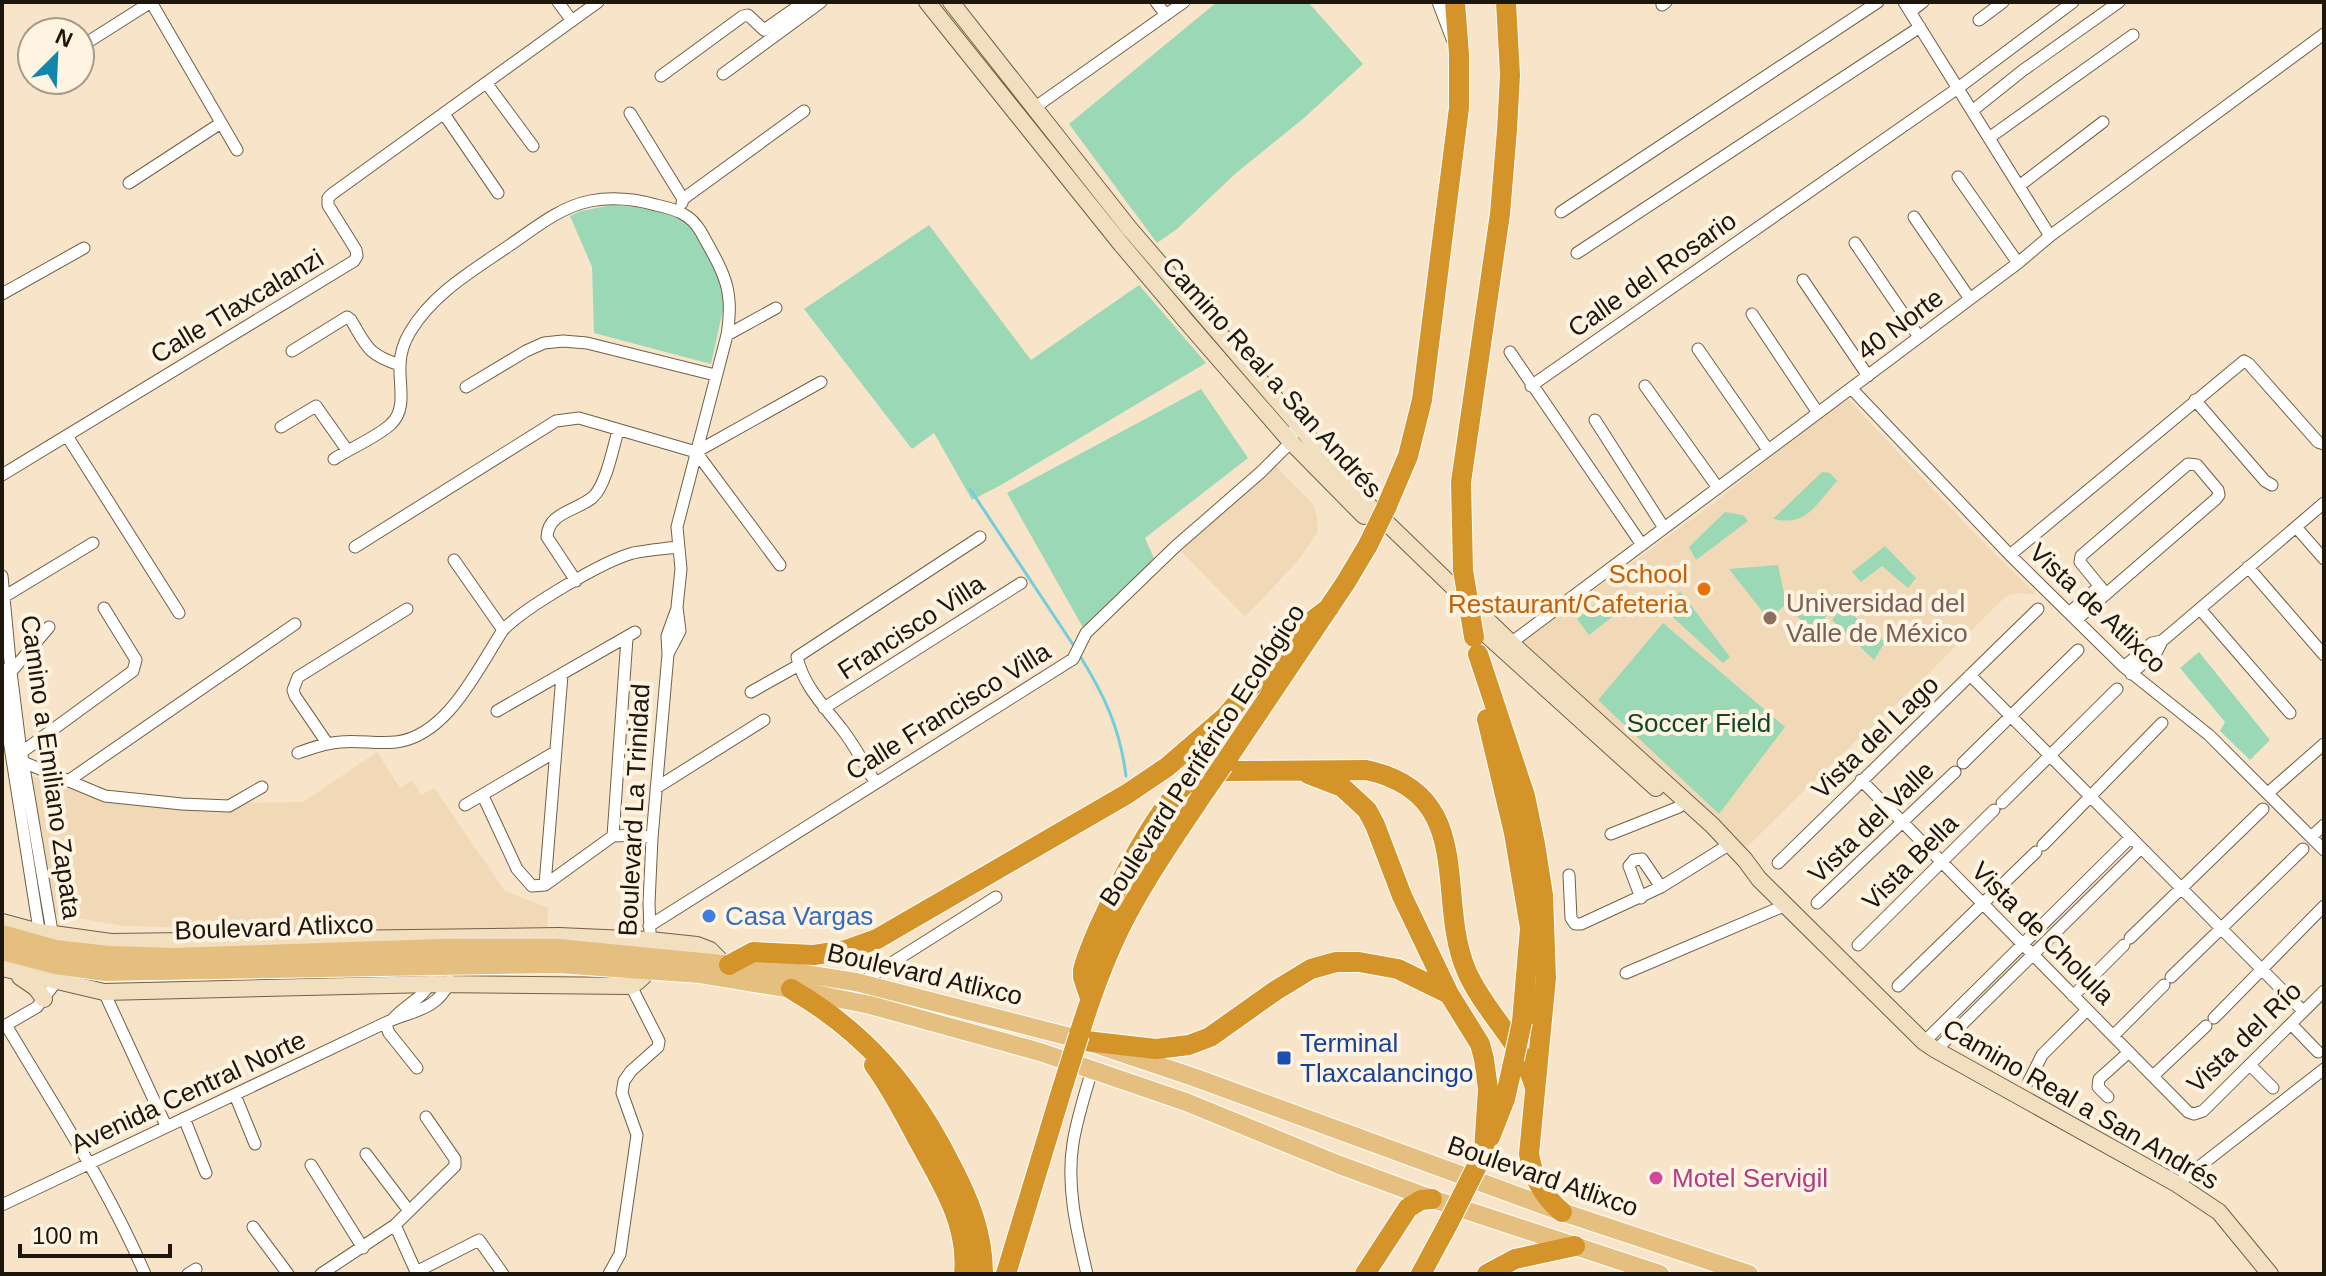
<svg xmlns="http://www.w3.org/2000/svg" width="2326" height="1276" font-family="Arial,sans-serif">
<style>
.built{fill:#f1d9b7}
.green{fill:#9bd8b6}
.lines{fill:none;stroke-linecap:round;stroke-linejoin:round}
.stream{stroke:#75ccda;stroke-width:3}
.street-casing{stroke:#716048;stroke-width:13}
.secondary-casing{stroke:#716048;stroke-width:18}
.primary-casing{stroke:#fff;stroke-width:20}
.highway-casing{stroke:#fff;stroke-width:22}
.street{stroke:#fff;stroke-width:11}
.secondary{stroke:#f2dfbf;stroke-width:16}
.primary{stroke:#e5bf7f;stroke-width:18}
.highway{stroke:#d49429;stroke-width:20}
.highway-bridge-casing{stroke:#fff;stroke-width:22;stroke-linecap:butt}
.highway-bridge{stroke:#d49429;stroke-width:20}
.food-dot{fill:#e8710a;stroke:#fff3e2;stroke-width:3}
.education-dot{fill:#8d6e63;stroke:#fff3e2;stroke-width:3}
.shop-dot{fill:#3f7fe0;stroke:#fff3e2;stroke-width:3}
.transit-dot{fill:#1a4fb4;stroke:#fff3e2;stroke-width:3}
.hotel-dot{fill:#d1479c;stroke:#fff3e2;stroke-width:3}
.labels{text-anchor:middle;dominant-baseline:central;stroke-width:8;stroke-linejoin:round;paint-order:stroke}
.street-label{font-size:26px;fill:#1d160c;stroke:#fff3e2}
.food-label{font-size:26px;fill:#c56008;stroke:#fff3e2;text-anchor:end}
.education-label{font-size:26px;fill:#785e54;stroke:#fff3e2;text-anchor:start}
.park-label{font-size:26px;fill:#10462e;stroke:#fff3e2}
.shop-label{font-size:26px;fill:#366cbe;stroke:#fff3e2;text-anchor:start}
.transit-label{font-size:26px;fill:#164399;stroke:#fff3e2;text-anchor:start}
.hotel-label{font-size:26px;fill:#b23c85;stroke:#fff3e2;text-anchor:start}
</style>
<rect width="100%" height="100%" fill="#f8e5c9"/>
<path class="built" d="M1848,399L1977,536L2037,595L2019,593L2009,595L2001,601L1918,684L1829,766L1745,849L1520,644L1714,503L1808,427Z
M1272,462L1313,504L1317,516L1318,532L1298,561L1245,617L1176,546Z
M377,752L400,788L412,780L421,795L434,788L505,891L548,908L547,927L459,931H301L124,926L54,914L32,776L82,792L238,803L303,802Z"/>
<path class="green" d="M1217,2H1308L1363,64L1304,118L1236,173L1177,229L1157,243L1069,124Z
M612,205L648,208L682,217L692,225L721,277L725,301L711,364L594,333L592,267L570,216L581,211Z
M929,225L1031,360L1139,285L1206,363L1001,485L972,500L934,433L912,449L804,309Z
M1201,389L1248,458L1145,538L1157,565L1086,633L1007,493Z
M1822,472L1830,473L1837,481C1816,504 1807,527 1773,519Z
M1725,512L1743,515L1748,521L1696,560L1689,547Z
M1885,546L1916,578L1908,588L1882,566L1861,582L1852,572Z
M1778,565L1783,589L1790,600L1769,620L1729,569Z
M1680,591L1730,657L1723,663L1666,611Z
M1817,593L1832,602L1818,635L1794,614Z
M1608,594L1620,611L1589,635L1577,619Z
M1842,606L1885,642L1874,660L1832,620Z
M1663,623L1785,727L1719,814L1598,700Z
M2199,652L2270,740L2250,760L2220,731L2225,722L2180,668Z"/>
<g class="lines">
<path class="stream" d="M970,489L1074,646
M1078,653C1104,694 1120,728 1126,776"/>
<defs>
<path id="street" d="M558,2L572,21
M1156,2L1166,15
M1438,2L1452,39
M1904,2L2050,236
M1662,5L1666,2
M1910,12L1923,2
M1979,20L2003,2
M80,47L151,2L237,150
M723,74L821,2
M661,76L743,16L748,15L764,30L804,2
M487,84L533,146
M1034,108L1184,2
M1972,111L2022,71L2119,2
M630,113L683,199L682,203
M444,114L498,193
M1989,138L2133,35
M1958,177L2018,263
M129,183L221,123
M2019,186L2103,122
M683,199L804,111
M1561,212L1878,2
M1914,217L1970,299
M1855,243L1919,337
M1577,253L1920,27
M1803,280L1868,376
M2,294L84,248
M1752,314L1818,413
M727,335L776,308
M1698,349L1768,450
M292,351L347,317L351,320C367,347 368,355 400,365
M1510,352L1642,545
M1531,386L1958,88L2073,2
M1645,386L1718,488
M466,387L526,351L544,343L563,341L587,343L715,375
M1851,388L2010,555L2124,667L2209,735L2324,850
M2195,400L2265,481L2272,485
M1595,420L1664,528
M281,427L316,406L347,450
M67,436L179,613
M696,452L821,382
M696,452L780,565
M334,459C349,449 379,436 391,424C407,409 399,386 400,366C400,355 404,342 410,332C433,293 474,270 510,245C535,228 560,207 590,201C611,197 635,199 656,205C675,209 691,214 701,232C723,272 735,288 727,335L677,527L681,569L677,607L680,631L668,654
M2,475L354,261L357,256L356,250L328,205V198L332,194L598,2
M2296,527L2324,559
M355,547L556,421L579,418L696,452
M2010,555L2244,361L2249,364L2318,442L2324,444
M454,560L503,630
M2248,567L2324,655
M2,576L11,672L20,744L53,937
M576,581L547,537C548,512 577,511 593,497C606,485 613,448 618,431
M2,598L93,543
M2200,609L2290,713
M2069,613L2100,586
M2076,620L2216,499L2219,495L2218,490L2197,465L2188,464L2081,556L2080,562L2106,594
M1508,645L2018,263L2050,236L2324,34
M2124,667L2152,643L2162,641
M2,669L9,740L40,936
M11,672L49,627
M2131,674L2157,651L2162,641L2324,503
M1970,675L2303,1011
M751,692L799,665
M824,708L1021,583
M497,711L635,632
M327,743L295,696L293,690L298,677L407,609
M22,752L133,671L136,660L104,608
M298,753C312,748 325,743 340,742C358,740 377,744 396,742C447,736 477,670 503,630C524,608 603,561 633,553C648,550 663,549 677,547
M23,762L105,796L182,804L229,806L262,787
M1963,763L2078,650
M1861,780L2188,1112L2194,1114L2203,1111L2324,991
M68,781L295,624
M875,782C864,764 854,744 841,728C824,706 803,685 797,657L980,537
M656,788L764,720
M2268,793L2324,744
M483,796L517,869L532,886L545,885L613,836L638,835L652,838
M2002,803L2117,689
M465,805L555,752
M1611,834L1679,807
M613,836L627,638
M2311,837L2324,825
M2043,845L2162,723
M1778,863L2038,609
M1569,875L1571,918L1575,924H1581L1661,887L1730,844
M545,885L562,675
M1641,898L1629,866L1634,860L1642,859L1661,887
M1817,903L1955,772
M649,926L1073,659L1086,633L1176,546L1261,472L1291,442L1296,423
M650,932L649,903L652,838L668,654L667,636L676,611
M2130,938L2263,809
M1858,945L1994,810
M1626,973L1786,905
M2171,977L2303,849
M862,983L871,976L996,897
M1898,986L2036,852
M104,992L166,1126
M2073,996L2124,945
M2214,1018L2324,906
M393,1019C406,1004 423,999 431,981
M385,1023L389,1033L417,1068
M2291,1024L2318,1052
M2,1025H6L37,1007L56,982V978
M6,1025C54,1106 108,1187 145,1274
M2113,1036L2164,985
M1924,1042L2131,837
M1936,1050L2141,848
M2250,1065L2273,1088
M2153,1076L2206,1026
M2029,1081L2042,1055L2087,1010
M235,1095L255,1144
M2108,1097L2098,1087L2099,1079L2129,1052
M184,1118L206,1173
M366,1154L409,1211
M311,1165L363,1248
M2177,1184L2324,1069
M2,1205L385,1023C412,1010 436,1012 450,981
M395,1225L417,1274
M253,1227L288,1274
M416,1272L479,1240L503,1274
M188,1274L196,1269
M321,1274L395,1225L455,1166V1159L426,1117
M609,1274L620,1254L637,1135L622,1093L624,1081L631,1071L658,1047L659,1041L631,986
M1087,1274C1077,1231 1066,1187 1073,1143C1077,1118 1085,1094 1092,1070"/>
<path id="secondary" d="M927,2L1121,244L1186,321L1291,442L1364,516
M951,2L1129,228L1361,498L1511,643L1712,825L1745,860L1759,879L1924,1042L1936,1050L2177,1184L2219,1212L2270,1274
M1478,627L1656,788
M2,922L39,932L111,942L559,936L650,940L697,945L710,950L724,964
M2,968L104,992L431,984L631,986C641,980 649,973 650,960
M20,977L36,988L44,999"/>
<path id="primary" d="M2,934L55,949L109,955L175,957L440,948H558L774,969L856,982L1086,1041L1196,1078L1562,1212L1749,1274
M2,951L56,965L105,972L557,964L700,974L791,989L870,1005L1040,1052L1186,1102L1337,1164L1432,1199L1660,1274"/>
<path id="highway" d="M1386,508L1408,456L1422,400L1459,108V54L1455,2
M1463,570L1461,482L1500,214L1507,130L1510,75L1506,2
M1478,654L1525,796L1535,844L1543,895L1546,978L1529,1154C1533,1178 1543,1196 1562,1212
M1487,719L1514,833L1530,928L1522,1022
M1223,765L1346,582L1368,545
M1308,774L1342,787L1367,810L1375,825L1402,896L1449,994
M729,965L753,952L814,955L846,950L877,939L1127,794L1167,767L1226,716L1296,633L1329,608
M791,989C866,1033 911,1086 950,1163C969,1199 983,1233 983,1274
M1090,998L1083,977V970C1093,931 1158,798 1192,780C1203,774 1216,773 1228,771L1366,770C1479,794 1434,898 1467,972C1485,1013 1524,1045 1535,1088
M1079,1035C1091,996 1105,957 1124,920C1148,874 1178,831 1207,788
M1086,1041L1156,1049L1189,1045L1210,1037L1275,991L1311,969L1336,962H1359L1398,969L1449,994L1480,1044L1484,1059L1488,1089L1484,1151
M874,1065C891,1088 905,1115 918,1140C941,1182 969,1224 964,1274
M1490,1137L1505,1099L1514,1059
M1006,1274L1062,1089
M1365,1274L1408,1208L1421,1200L1432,1199
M1421,1274L1448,1224
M1487,1274L1515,1259L1575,1246"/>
</defs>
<use href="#street" class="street-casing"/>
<use href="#secondary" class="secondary-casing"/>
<use href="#primary" class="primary-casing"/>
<use href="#highway" class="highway-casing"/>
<use href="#street" class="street"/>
<use href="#secondary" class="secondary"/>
<use href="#primary" class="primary"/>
<use href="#highway" class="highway"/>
<defs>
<path id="highway-bridge" d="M1368,545L1386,508
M1463,570L1474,637
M1207,788L1223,765
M1514,1059L1522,1022
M1062,1089L1079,1035
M1448,1224L1477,1166"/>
</defs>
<use href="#highway-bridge" class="highway-bridge-casing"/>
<use href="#highway-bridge" class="highway-bridge"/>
</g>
<circle class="food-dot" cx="1704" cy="589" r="8"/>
<circle class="education-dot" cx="1770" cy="618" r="8"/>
<circle class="shop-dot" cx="709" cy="916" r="8"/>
<rect class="transit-dot" x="1276" y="1050" width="16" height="16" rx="4"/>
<circle class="hotel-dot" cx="1656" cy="1178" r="8"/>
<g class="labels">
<g class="street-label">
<text transform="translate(1652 274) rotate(-35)">Calle del Rosario</text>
<text transform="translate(237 306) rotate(-31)">Calle Tlaxcalanzi</text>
<text transform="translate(1900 324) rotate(-37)">40 Norte</text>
<text transform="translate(1272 377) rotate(48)">Camino Real a San Andrés</text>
<text transform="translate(2098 608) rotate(43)">Vista de Atlixco</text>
<text transform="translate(911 627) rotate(-33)">Francisco Villa</text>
<text transform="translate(948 711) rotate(-32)">Calle Francisco Villa</text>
<text transform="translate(1875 737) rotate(-44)">Vista del Lago</text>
<text transform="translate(1202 755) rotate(-57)">Boulevard Periférico Ecológico</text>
<text transform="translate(51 767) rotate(82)">Camino a Emiliano Zapata</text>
<text transform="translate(634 810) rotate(-87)">Boulevard La Trinidad</text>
<text transform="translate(1871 822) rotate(-44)">Vista del Valle</text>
<text transform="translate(1910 862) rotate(-45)">Vista Bella</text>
<text transform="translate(274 927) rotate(-2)">Boulevard Atlixco</text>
<text transform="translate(2043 933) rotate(45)">Vista de Cholula</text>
<text transform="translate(925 974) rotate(13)">Boulevard Atlixco</text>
<text transform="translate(2244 1037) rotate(-44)">Vista del Río</text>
<text transform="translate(188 1092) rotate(-25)">Avenida Central Norte</text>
<text transform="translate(2081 1104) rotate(30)">Camino Real a San Andrés</text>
<text transform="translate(1543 1176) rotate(19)">Boulevard Atlixco</text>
</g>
<g class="food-label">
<text x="1688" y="574">School<tspan x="1688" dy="30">Restaurant/Cafeteria</tspan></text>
</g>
<g class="education-label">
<text x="1786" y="603">Universidad del<tspan x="1786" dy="30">Valle de México</tspan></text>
</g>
<g class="park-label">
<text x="1699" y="723">Soccer Field</text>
</g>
<g class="shop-label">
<text x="725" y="916">Casa Vargas</text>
</g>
<g class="transit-label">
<text x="1300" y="1043">Terminal<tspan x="1300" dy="30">Tlaxcalancingo</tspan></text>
</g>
<g class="hotel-label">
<text x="1672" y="1178">Motel Servigil</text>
</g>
</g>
<rect width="2326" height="1276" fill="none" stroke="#1d160c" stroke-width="8"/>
<g transform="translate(56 56) rotate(24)"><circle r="38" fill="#fff3e2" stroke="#a59b8c" stroke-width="2"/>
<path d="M0-6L14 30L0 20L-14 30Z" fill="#1087ab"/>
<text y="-12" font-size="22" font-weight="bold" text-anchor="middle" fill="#1d160c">N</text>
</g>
<path d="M20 1244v12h150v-12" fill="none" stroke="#1d160c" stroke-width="4"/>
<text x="32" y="1244" font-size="24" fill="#1d160c" stroke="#fff3e2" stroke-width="6" paint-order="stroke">100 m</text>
</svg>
